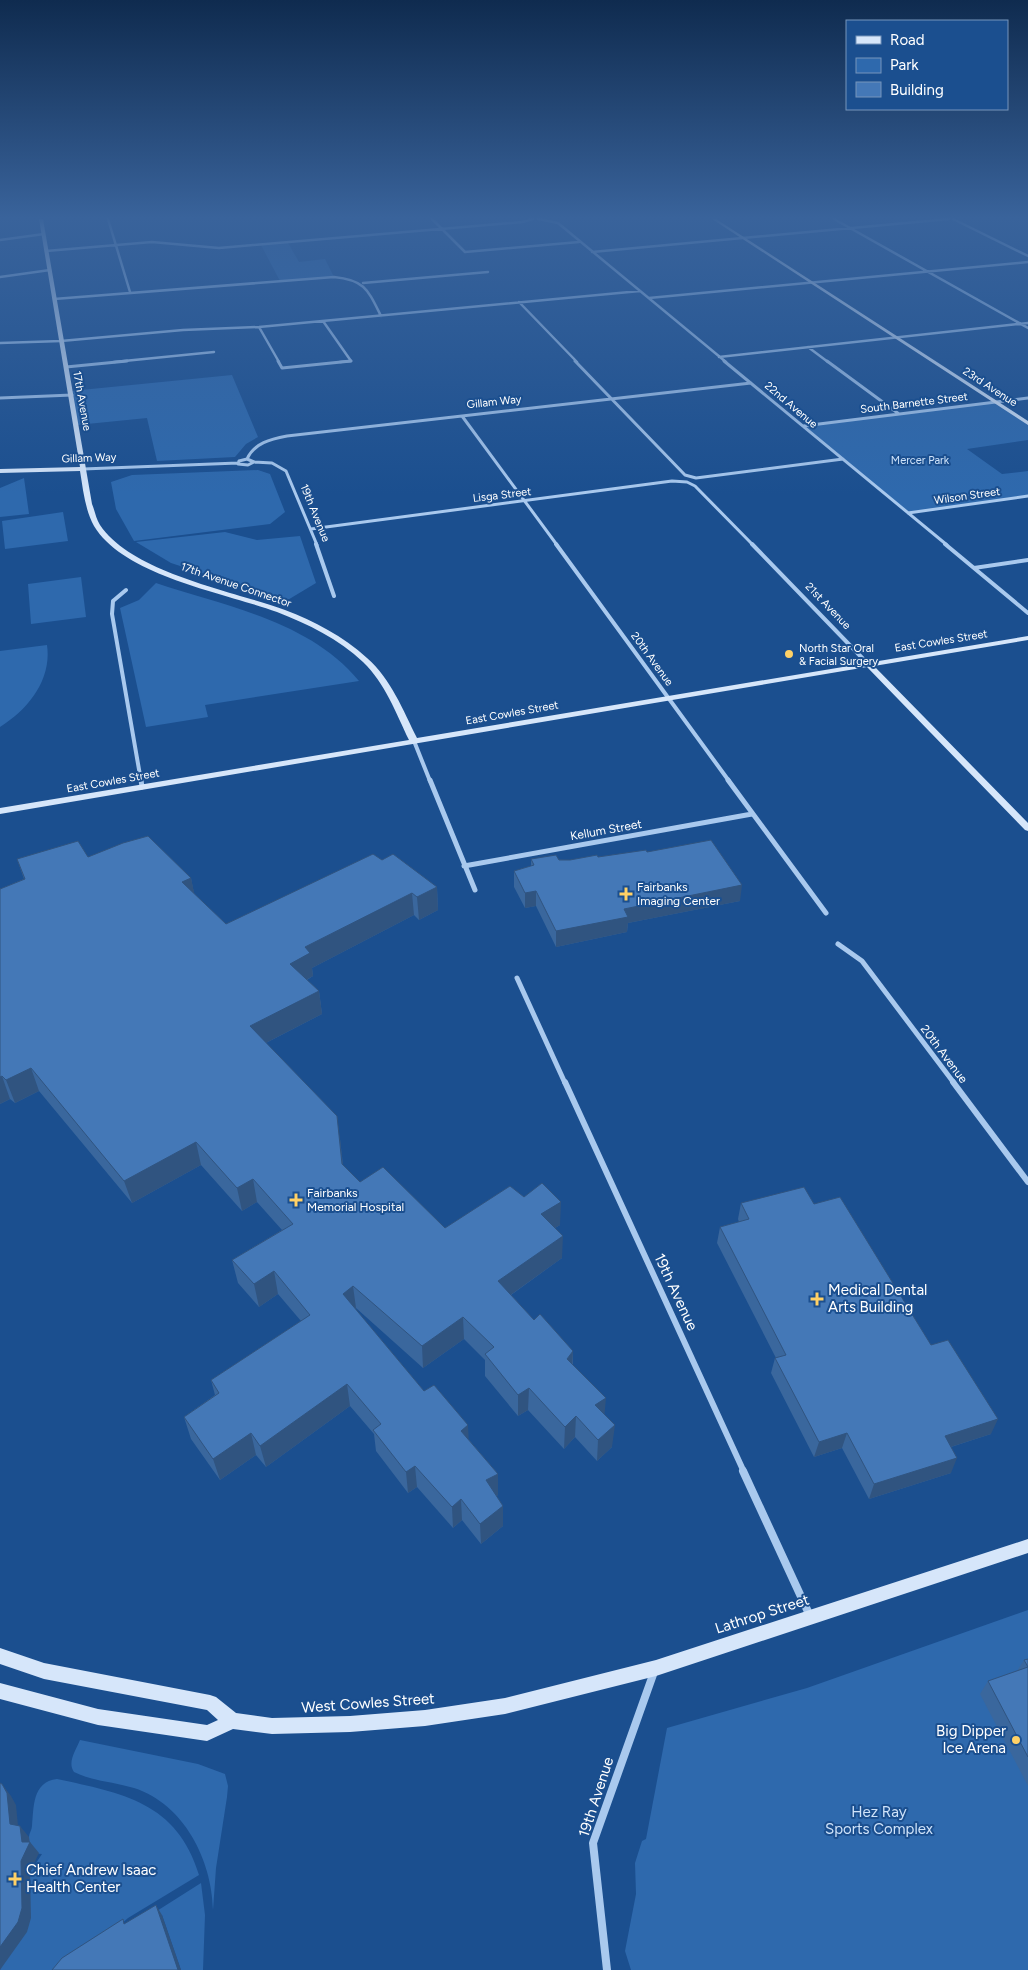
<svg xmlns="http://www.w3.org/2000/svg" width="1028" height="1970" font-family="Figtree,sans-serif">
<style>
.green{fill:#2e69ad}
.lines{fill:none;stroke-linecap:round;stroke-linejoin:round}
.street-far5{stroke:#a9c9ee;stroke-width:2.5}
.street-far4{stroke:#a9c9ee;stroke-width:3}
.street-far3{stroke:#a9c9ee;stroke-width:4}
.street-far2{stroke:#a9c9ee;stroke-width:5}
.street-far1{stroke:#a9c9ee;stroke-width:6}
.street{stroke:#a9c9ee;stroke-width:8}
.secondary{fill:#d6e6fa;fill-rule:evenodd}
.wall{fill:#3a679d}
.shaded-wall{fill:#305480}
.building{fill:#4478b7;stroke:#305480}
.poi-dot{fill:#ffd166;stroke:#1b4f8f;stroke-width:2}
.labels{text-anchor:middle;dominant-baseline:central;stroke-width:4;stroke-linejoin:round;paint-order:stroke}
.far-street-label{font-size:11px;fill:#fff;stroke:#1b4f8f}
.far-park-label{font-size:11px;fill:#cfe3fa;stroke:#1b4f8f}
.far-poi-label{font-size:11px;fill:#fff;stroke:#1b4f8f;text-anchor:start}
.street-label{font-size:12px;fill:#fff;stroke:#1b4f8f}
.poi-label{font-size:12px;fill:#fff;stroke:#1b4f8f;text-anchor:start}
.near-poi-label{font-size:15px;fill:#fff;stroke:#1b4f8f;text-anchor:start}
.near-street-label{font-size:15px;fill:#fff;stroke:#1b4f8f}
.near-park-label{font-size:15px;fill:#cfe3fa;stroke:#1b4f8f}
</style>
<rect width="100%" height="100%" fill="#1b4f8f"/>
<path class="green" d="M288,243L299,262L325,259L334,277L280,281L261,245Z
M232,375L258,437L246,444L235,457L157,461L147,418L77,425L71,391Z
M995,402L1028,423V440L967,449L1002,474L1028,471V496L908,513L803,426Z
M258,470L270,474L285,512L270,524L134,541L116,509L111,482L132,475Z
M24,478L29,514L0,517V488Z
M63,512L68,541L5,549L2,521Z
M225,532L257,540L300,536L316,583L286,601L171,563L136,542Z
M81,577L86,617L31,624L28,584Z
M156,583C225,606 310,621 359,681L205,705L208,717L146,727L120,608L139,600Z
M47,645C52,679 29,709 0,727V651Z
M1028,1610V1970H631L625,1951L636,1894L635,1863L642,1841L646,1839L667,1728L807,1688Z
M80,1740L198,1764L225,1774L228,1786L227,1797L216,1868L213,1910C212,1860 184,1804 134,1788C114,1782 92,1781 74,1772C67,1762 76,1750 80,1740Z
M57,1779C122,1793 177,1802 199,1875L128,1918L69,1970H0L29,1887L30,1872L42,1854L31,1853C30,1848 28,1842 29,1837C29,1833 32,1830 32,1826C34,1807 32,1782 57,1779Z
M201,1883L205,1915L203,1970H181L162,1915L130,1928Z"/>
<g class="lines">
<path class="street-far5" d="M108,219L130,292
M432,219L465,252L579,242
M538,219L558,223L726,362
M834,219L1028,328
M953,219L1028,256
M0,240L44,234
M46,251L152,242L219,248L522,222L533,219
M592,252L949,219
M0,277L50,270
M363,283L488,272
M649,298L1028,262
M54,299L334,277C365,280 368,290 381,316
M519,302L577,362
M323,321L351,361L340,362
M259,327L279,362
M0,343L61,341L183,330L259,327L640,291
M808,347L828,362
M719,357L1028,323
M114,362L214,352"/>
<path class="street-far4" d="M278,361L282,368L351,361
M575,361L685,475L696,478L843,459
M724,361L947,545
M827,361L899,414
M66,367L127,361
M0,398L72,395
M462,416L557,545
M803,426L1028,398
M247,459C254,443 271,439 287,436L751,383
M247,459L254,462L248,465L238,464L239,461Z
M254,462L272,463L286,471L317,545
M83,469L238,463
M908,513L1028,496
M311,529L672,481L687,482L695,486L753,545"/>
<path class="street-far3" d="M316,544L334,596
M556,544L729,781
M752,544L869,665
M945,544L1028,613
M974,568L1028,560
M126,590L113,601L112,614L141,781
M414,741L430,781"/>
<path class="street-far2" d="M141,780L142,787
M430,780L475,890
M728,780L826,913
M464,866L752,814
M838,944L862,961L954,1083
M517,978L565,1083"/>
<path class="street-far1" d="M565,1082L744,1472
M953,1082L1028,1182"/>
<path class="street" d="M743,1471L810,1616
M607,1970L593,1843L654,1672"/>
<path class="secondary" d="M39,219H43L92,504C95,511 96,519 100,525C132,573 233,591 285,610C314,621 343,636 367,658C391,679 403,710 417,738L1028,636V640L874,666L1028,823V831L1025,830L867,667L0,814V808L409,740C396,713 385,683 363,662C339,639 308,624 277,612C225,593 124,576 94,526C85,510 83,489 80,471L0,473V469L80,467Z
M712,219H716L1028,421V425Z
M1028,1539V1553L656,1676L505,1714L425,1726L350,1732L272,1734L233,1729L207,1741L98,1725L0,1699V1683L98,1709L207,1725L218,1720L207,1710L44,1679L0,1664V1648L44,1663L210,1695L216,1697L236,1713L272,1718L350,1716L425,1710L505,1698L656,1660Z"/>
</g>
<path class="wall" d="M647,852L740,901L628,923L627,932L556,947L536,906L525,908L514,887V871L531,866V859L570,860Z
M88,857L191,878L194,894L226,924L382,860L437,887L438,910L419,920L414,915L312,968L313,976L307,980L319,991L322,1014L266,1043L340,1139L343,1165L360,1182L445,1228L524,1197L560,1225L555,1228L562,1258L511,1295L534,1320L573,1351V1365L604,1415L612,1447L597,1461L575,1437L564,1449L528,1410L518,1416L485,1376V1360L464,1339L423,1368L356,1308L355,1309L424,1391L469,1440L498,1474V1495L496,1496L503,1526L481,1544L462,1520L453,1528L417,1487L408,1493L376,1451L374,1434L350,1406L266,1467L256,1455L220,1480L191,1439L184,1417L215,1395L211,1380L301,1321L278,1294L259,1307L238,1283L232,1260L282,1230L257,1202L242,1211L201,1165L132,1203L39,1091L15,1103L10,1099L0,1104V889L24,879L17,859Z
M741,1203L814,1204L931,1345L991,1434L951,1447V1473L869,1499L842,1448L814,1457L771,1373L775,1358H776L717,1243L720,1227L739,1222L738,1219Z
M1028,1659V1786L980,1694L988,1681L1017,1671L1024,1660Z"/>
<path class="shaded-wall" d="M191,878L196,901L182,882Z
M742,885L740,901L628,923L627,932L556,947V931L624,909Z
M437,887L438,910L419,920L417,897Z
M536,891V906L525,908V893Z
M412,893L414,915L312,968L313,976L294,987L290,964L305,947Z
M319,991L322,1014L254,1049L250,1026Z
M31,1068L39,1091L15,1103L6,1080Z
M2,1076L10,1099L0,1104V1077Z
M337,1116L340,1139L345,1187L342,1164Z
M196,1142L201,1165L132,1203L124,1181Z
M253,1179L257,1202L242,1211L237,1188Z
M561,1202L560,1225L540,1237L541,1214Z
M563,1236L562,1258L498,1304V1281Z
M274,1271L278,1294L259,1307L254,1284Z
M353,1286L356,1308L347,1317L343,1294Z
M463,1317L464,1339L423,1368L422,1346Z
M573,1351L572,1373L567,1359Z
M347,1384L350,1406L266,1467L260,1446Z
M529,1388L528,1410L518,1416V1395Z
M606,1398L604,1420L595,1405Z
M576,1416L575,1437L564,1449L565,1427Z
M998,1419L991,1434L938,1451L945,1436Z
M468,1425L469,1446L461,1431Z
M615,1425L612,1447L597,1461L598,1440Z
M251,1433L256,1455L220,1480L213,1459Z
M847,1433L842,1448L814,1457L819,1442Z
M957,1458L951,1473L869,1499L874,1484Z
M415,1466L417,1487L408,1493L406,1472Z
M498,1474V1495L487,1501L486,1480Z
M461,1499L462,1520L453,1528L452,1507Z
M503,1506V1526L481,1544L480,1524Z
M2,1784L11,1796L16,1805L19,1836L10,1824Z
M20,1826L29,1837L30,1844V1842L39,1853L30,1872L31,1918L27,1932L0,1970V1947L21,1861L22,1842Z
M156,1905L162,1915L181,1970H178Z"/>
<path class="building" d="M148,836L191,878L182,882L226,924L373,854L382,860L393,854L437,887L417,897L412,893L305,947L310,953L290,964L319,991L250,1026L337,1116L342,1164L360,1182L383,1167L445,1228L510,1186L524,1197L542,1183L561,1202L541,1214L563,1236L498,1281L534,1320L540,1314L573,1351L567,1359L606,1398L595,1405L615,1425L598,1440L576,1416L565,1427L529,1388L518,1395L485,1354L494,1347L463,1317L422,1346L353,1286L343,1294L424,1391L434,1385L468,1425L461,1431L498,1474L486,1480L503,1506L480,1524L461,1499L452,1507L415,1466L406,1472L373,1430L381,1424L347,1384L260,1446L251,1433L213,1459L184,1417L219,1393L211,1380L310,1315L274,1271L254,1284L232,1260L293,1224L253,1179L237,1188L196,1142L124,1181L31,1068L6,1080L2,1076L0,1077V889L25,879L17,859L78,841L88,857L123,843Z
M711,840L742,885L624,909L628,917L556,931L536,891L525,893L514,871L534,865L531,859L556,855L559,860H570L597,855L598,857L646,850L647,852Z
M804,1187L814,1204L840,1197L931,1345L948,1340L998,1419L945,1436L957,1458L874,1484L847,1433L819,1442L775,1358L786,1355L720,1227L749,1219L741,1203Z
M1028,1659V1757L988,1681L1028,1667L1024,1660Z
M0,1783L2,1784L7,1793L10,1824L20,1826L22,1842H30L21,1861L22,1908L18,1922L0,1947Z
M156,1905L178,1970H52L62,1958L123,1919L124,1924Z"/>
<linearGradient id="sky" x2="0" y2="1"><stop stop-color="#0f2b4f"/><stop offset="0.44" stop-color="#39639b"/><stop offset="1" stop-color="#39639b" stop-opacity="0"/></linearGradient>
<rect width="1028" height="494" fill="url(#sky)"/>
<g class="poi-dot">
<circle cx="789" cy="654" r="5"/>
<path d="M623.5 886.5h5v5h5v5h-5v5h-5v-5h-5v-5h5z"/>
<path d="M293.5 1192.5h5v5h5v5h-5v5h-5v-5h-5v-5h5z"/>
<path d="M814.5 1291.5h5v5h5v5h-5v5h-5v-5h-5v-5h5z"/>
<circle cx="1016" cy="1740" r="5"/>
<path d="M12.5 1871.5h5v5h5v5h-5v5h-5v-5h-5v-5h5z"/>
</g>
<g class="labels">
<g class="far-street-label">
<text transform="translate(990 387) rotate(33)">23rd Avenue</text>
<text transform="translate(82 401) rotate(80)">17th Avenue</text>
<text transform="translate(494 402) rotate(-6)">Gillam Way</text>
<text transform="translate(914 403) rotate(-7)">South Barnette Street</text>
<text transform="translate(791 405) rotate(40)">22nd Avenue</text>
<text transform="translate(89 458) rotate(-2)">Gillam Way</text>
<text transform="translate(502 495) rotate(-7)">Lisga Street</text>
<text transform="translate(967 496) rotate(-8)">Wilson Street</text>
<text transform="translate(315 513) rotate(68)">19th Avenue</text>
<text transform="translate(236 585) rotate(19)">17th Avenue Connector</text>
<text transform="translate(828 606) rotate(46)">21st Avenue</text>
<text transform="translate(941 641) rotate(-9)">East Cowles Street</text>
<text transform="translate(652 659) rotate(54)">20th Avenue</text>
<text transform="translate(512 713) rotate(-10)">East Cowles Street</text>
<text transform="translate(113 781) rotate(-10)">East Cowles Street</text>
</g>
<g class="far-park-label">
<text x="920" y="460">Mercer Park</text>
</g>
<g class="far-poi-label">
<text x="799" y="648">North Star Oral<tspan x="799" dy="13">&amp; Facial Surgery</tspan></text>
</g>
<g class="street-label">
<text transform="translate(606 830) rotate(-10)">Kellum Street</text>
<text transform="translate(944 1054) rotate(53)">20th Avenue</text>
</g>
<g class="poi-label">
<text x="637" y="887">Fairbanks<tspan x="637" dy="14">Imaging Center</tspan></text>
<text x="307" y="1193">Fairbanks<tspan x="307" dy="14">Memorial Hospital</tspan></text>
</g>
<g class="near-poi-label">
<text x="828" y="1290">Medical Dental<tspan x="828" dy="17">Arts Building</tspan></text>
<text x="1006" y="1731" text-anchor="end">Big Dipper<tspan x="1006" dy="17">Ice Arena</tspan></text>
<text x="26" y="1870">Chief Andrew Isaac<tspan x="26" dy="17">Health Center</tspan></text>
</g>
<g class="near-street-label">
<text transform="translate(676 1292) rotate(65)">19th Avenue</text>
<text transform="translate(762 1614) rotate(-18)">Lathrop Street</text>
<text transform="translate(368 1703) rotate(-4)">West Cowles Street</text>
<text transform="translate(596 1797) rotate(-72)">19th Avenue</text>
</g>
<g class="near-park-label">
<text x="879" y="1812">Hez Ray<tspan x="879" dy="17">Sports Complex</tspan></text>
</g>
</g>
<rect x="846" y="20" width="162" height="90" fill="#1b4f8f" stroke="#7695bc"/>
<rect x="856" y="36" width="25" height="8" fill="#d6e6fa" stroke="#7695bc"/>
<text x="890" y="45" font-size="15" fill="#ffffff">Road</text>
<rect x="856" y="58" width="25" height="15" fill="#2e69ad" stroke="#7695bc"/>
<text x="890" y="70" font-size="15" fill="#ffffff">Park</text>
<rect x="856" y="82" width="25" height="15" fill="#4478b7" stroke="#7695bc"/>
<text x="890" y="95" font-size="15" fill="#ffffff">Building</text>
</svg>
